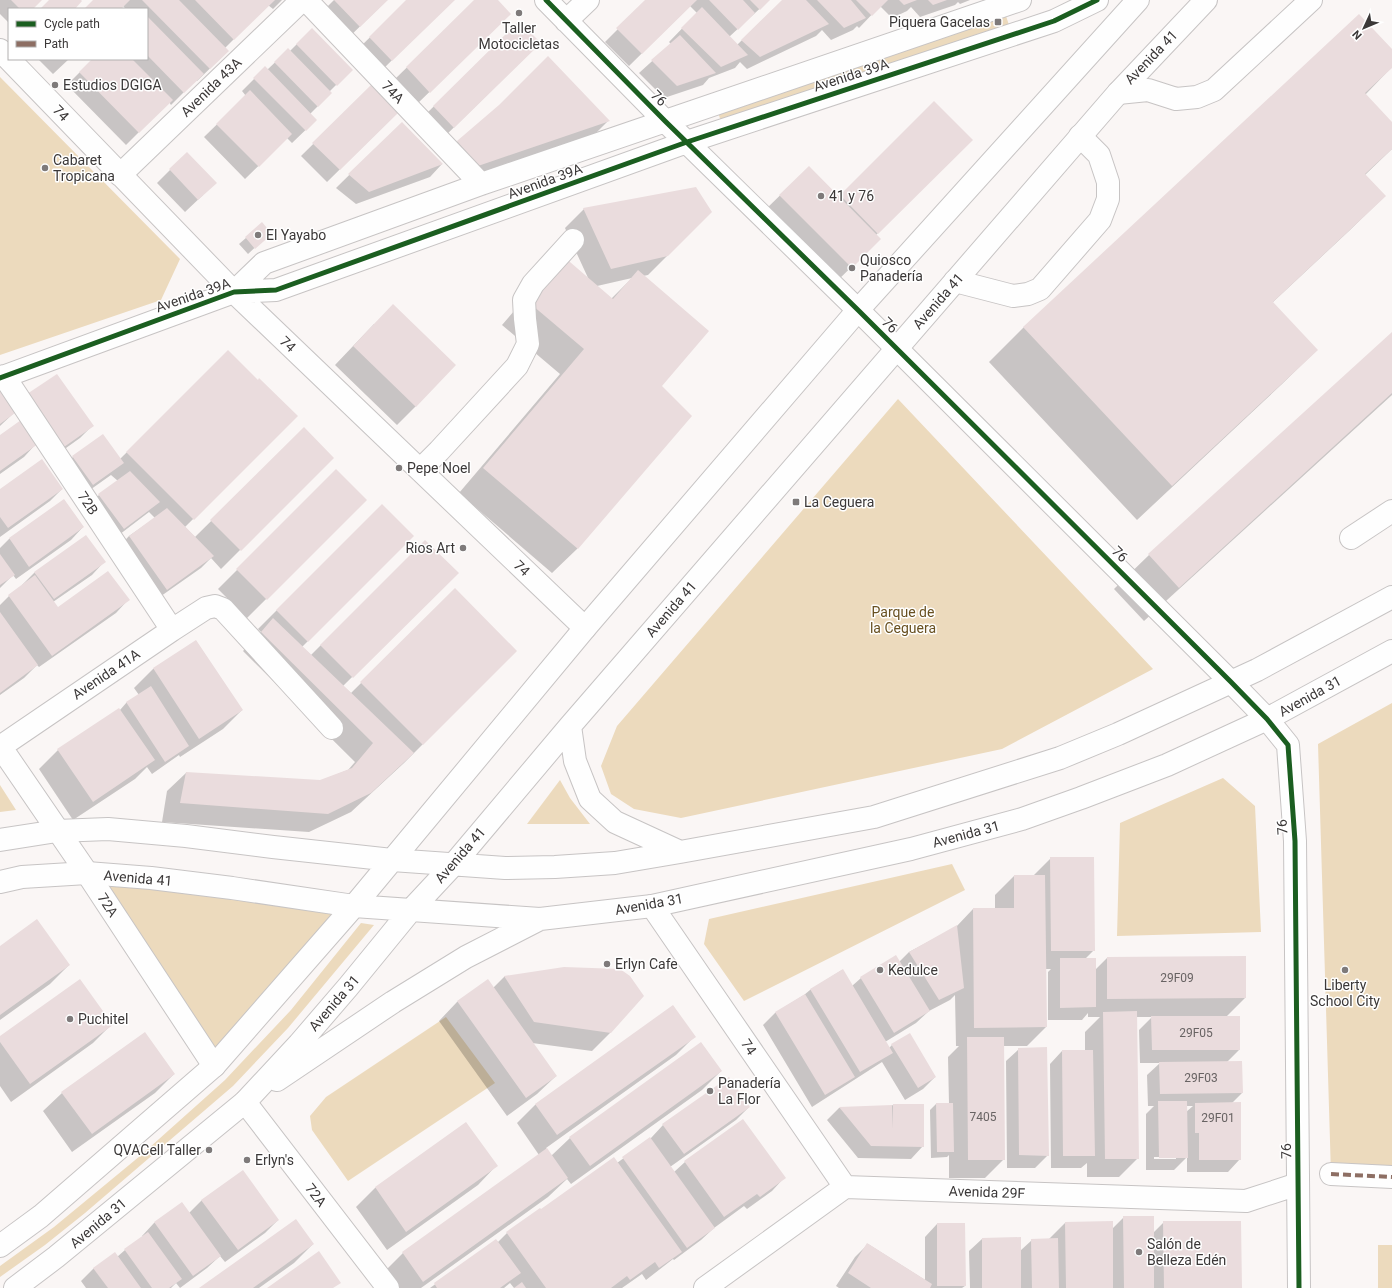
<svg xmlns="http://www.w3.org/2000/svg" width="1392" height="1288" font-family="Roboto,sans-serif">
<style>
.green{fill:#ecdabd}
.shadow{fill:#0003;fill-rule:evenodd}
.building{fill:#eadcdd}
.lines{fill:none;stroke-linecap:round;stroke-linejoin:round}
.minor-casing{stroke:#c7c4c4;stroke-width:24}
.major-casing{stroke:#c7c4c4;stroke-width:24}
.minor{stroke:#fefefe;stroke-width:22}
.major{stroke:#fefefe;stroke-width:22}
.quiet{stroke:#8d6e63;stroke-width:4;stroke-dasharray:8 4;stroke-linecap:butt}
.cycleway-casing{stroke:#fff;stroke-width:8}
.cycleway{stroke:#1b5e20;stroke-width:5}
.poi-dot{fill:#7e7a7a;stroke:#fff;stroke-width:1.5}
.labels{text-anchor:middle;dominant-baseline:central;stroke-width:3;stroke-linejoin:round;paint-order:stroke}
.number-label{font-size:12px;fill:#686363}
.poi-label{font-size:14px;fill:#3b3838;stroke:#fff;text-anchor:start}
.street-label{font-size:14px;fill:#3b3838;stroke:#fff}
.park-label{font-size:14px;fill:#685020;stroke:#fff}
</style>
<rect width="100%" height="100%" fill="#faf6f5"/>
<path class="green" d="M1005,13L1010,28L722,124L717,110Z
M0,77L180,259L161,300L0,355Z
M898,399L1153,669L1002,749L681,818L634,809L611,794L601,766L617,726Z
M1392,703V1177L1331,1174L1318,744Z
M1223,778L1255,806L1261,932L1117,936L1120,823Z
M560,780L570,798L590,824H527Z
M0,785L16,810L0,812Z
M952,864L965,890L744,1001L704,944L709,919Z
M87,873L354,906L214,1066Z
M361,923L374,925L288,1028L233,1086L85,1213L45,1245L0,1277V1266L54,1227L140,1156L225,1080L291,1010Z
M446,1017L495,1083L348,1181L312,1130L310,1116L326,1097Z
M1378,1245H1392V1288H1378Z"/>
<path class="shadow" d="M0,0H41L32,9H9V23L0,14Z
M94,0H282L273,9L268,5L225,48L228,51L197,81L196,80L171,105L169,102L126,145L67,85L93,59H147V9H126L123,6L119,9H85Z
M334,0H387L341,45L315,19Z
M408,0H453L379,73L357,50Z
M476,0H496L510,14L417,104L394,80Z
M647,0H769L729,37L737,45L783,0H970L960,4L958,2L955,5L920,17L911,7L907,11L892,18L880,6L859,28L857,26L853,30L831,40L822,30L816,36L747,69L740,62L735,68L709,78L703,85L664,98L639,73L671,44L669,42L697,13L690,6L629,66L605,42Z
M519,22L540,43L441,140L421,119Z
M312,29L351,70L329,92L331,93L310,114L316,120L292,143L287,138L245,179L204,137L246,96L242,91L265,68L267,70L288,50L290,51Z
M1392,50V67L1365,95L1392,124V149L1365,175L1385,196L1350,230L1272,303L1317,350L1282,384L1137,520L989,362L1024,327Z
M38,59H69L53,74Z
M371,87L397,113L327,182L301,156Z
M934,103L971,140L876,235L880,239L832,286L761,214L809,167L839,197Z
M499,107L608,121L590,139L519,163L516,160L465,178L446,154L458,141Z
M402,123L442,164L430,177L356,204L336,188Z
M187,153L203,195L185,212L157,183Z
M584,209L711,212L648,275L643,276L660,386L690,416L577,549L552,573L459,493L560,374L502,325L539,282L589,280L565,228ZM632,278L611,299L597,286Z
M262,224L264,239L248,254L239,244Z
M374,324L416,406L397,425L335,365Z
M1392,333V395L1144,621L1114,589L1149,555Z
M228,352L258,381L297,416L185,527L195,537L304,429L332,458L221,569L211,558L201,568L154,601L117,549L129,536L155,518L149,512L111,541L86,507L99,495L118,481L111,475L80,497L60,469L73,457L120,459Z
M0,393L92,426L80,438L52,458L17,410L0,426Z
M0,436L36,444L24,457L0,474Z
M336,471L366,500L247,618L218,589Z
M62,489L50,501L0,537V490Z
M64,500L83,527L71,540L16,579L13,575L0,588V548L9,539Z
M382,505L413,536L302,647L311,655L425,541L457,573L343,686L351,693L455,590L516,651L404,763L351,812L309,832L162,822L167,791L186,773L320,781L348,770L355,762L243,651L261,632L258,629Z
M104,562L92,575L53,602L58,608L128,600L116,613L39,667L37,665L24,678L0,695V605L9,596L23,586L22,585L35,572Z
M196,641L242,710L223,729L180,757L179,755L152,774L147,767L135,779L73,820L39,769L58,750L120,710L127,702L139,695L134,688L153,669Z
M1051,858L1094,950L1085,959L1095,970L1107,958L1245,957V998L1226,1017L1239,1050L1227,1062H1242V1093L1232,1103L1240,1159L1228,1172H1187V1157L1174,1170H1146V1114L1154,1106H1148L1147,1075L1160,1063H1140L1139,1030L1152,1017H1136L1138,1158L1119,1177H1087V1163L1081,1168H1051L1050,1064L1062,1051H1085V1032L1100,1017H1088V1013L1082,1020H1048V972L1051,969H1045L1046,1027L1027,1046H1003L1004,1159L985,1178H949V1155L947,1157L931,1158L930,1110L936,1104H949L948,1057L959,1046H956L955,995L950,1000L929,1011L916,1023L885,1042L889,1048L892,1045L935,1077L923,1089L905,1100L882,1062L812,1107L763,1025L775,1013L804,995L810,990L842,970L852,986L861,978L899,962L909,952L956,927L973,909H995V895L1014,876H1033ZM1186,1106H1193L1186,1112ZM1154,1157H1176V1159H1154Z
M0,947L69,965L50,984L0,1020Z
M505,976L611,1032L592,1051L532,1043L556,1076L537,1094L507,1116L439,1021L457,1002L487,981L493,988Z
M673,1006L694,1037L676,1055L546,1148L551,1156L570,1138L701,1043L721,1071L702,1090L571,1184L567,1179L548,1197L421,1288H395L384,1272L403,1253L539,1155L517,1123L535,1105Z
M111,1025L93,1043L11,1102L0,1086V1037Z
M1019,1049L1048,1155L1035,1168H1007L1006,1061Z
M174,1074L155,1093L72,1152L43,1111L62,1093Z
M893,1105L923,1146L911,1159L858,1158L827,1120L839,1108L891,1106Z
M749,1107L736,1120L670,1167L674,1172L685,1162L784,1178L772,1191L747,1209L744,1206L714,1228L701,1240L674,1260L673,1259L646,1280L642,1274L622,1288H514L510,1283L504,1288H430L496,1240L498,1242L507,1233L540,1209L541,1211L617,1163L651,1138L663,1125Z
M466,1123L496,1166L478,1185L387,1250L356,1207L375,1188Z
M202,1200L278,1220L265,1233L225,1262L220,1256L207,1268L180,1288L176,1283L171,1288H86L81,1281L94,1268L117,1257L125,1250L143,1237L142,1236L154,1223L182,1203L189,1213Z
M1124,1217L1153,1233L1164,1222L1241,1288H970L969,1251L982,1239L1020,1251L1032,1240L1049,1239L1065,1223L1112,1229Z
M937,1224L965,1286L962,1288H839L836,1286L855,1257L868,1244L925,1280V1237Z
M313,1244L294,1263L259,1288H201Z"/>
<path class="building" d="M11,0H42L33,9H20Z
M49,0H81L82,1L75,9H40Z
M93,0H130L121,9H84Z
M142,0H179L229,51L210,69Z
M195,0H275L234,40Z
M334,0H388L360,27Z
M406,0H455L392,61L369,37Z
M474,0H498L511,14L430,93L406,67Z
M645,0H697L642,54L616,28Z
M709,0H743L755,13L738,30Z
M750,0H770L760,10Z
M782,0H806L829,24L760,57L741,40Z
M817,0H851L866,18L844,28Z
M856,0H888L872,16Z
M899,0H917L904,5Z
M928,0H947L933,5Z
M702,7L748,55L721,67L681,28Z
M1359,14L1392,49V68L1365,93L1392,122V149L1365,174L1386,196L1273,302L1318,350L1172,486L1023,327Z
M147,16L204,74L184,93L147,55Z
M519,21L541,43L454,128L433,106Z
M312,28L353,70L337,86L296,44Z
M680,35L716,73L677,86L651,60Z
M288,48L332,93L318,107L274,62Z
M548,56L610,121L478,166L457,141L499,105Z
M92,59H132L173,100L139,133L79,72Z
M265,66L317,120L306,131L253,78Z
M371,85L398,113L340,170L312,143Z
M250,90L292,134L259,167L216,124Z
M934,101L973,140L878,234L840,195Z
M402,122L443,164L369,192L348,174Z
M187,152L217,183L198,200L169,169Z
M809,166L881,239L852,268L779,195Z
M696,187L712,212L668,256L611,269L583,208Z
M262,222L272,234L255,249L245,237Z
M563,256L613,299L638,270L709,331L662,386L692,416L578,549L483,468L584,349L526,300Z
M393,304L456,365L416,407L353,346Z
M1392,332V393L1179,588L1148,554Z
M228,350L258,380L259,378L298,416L194,520L126,452Z
M57,374L94,426L64,447L27,394Z
M4,389L19,410L0,424V392Z
M21,420L38,444L0,471V435Z
M304,427L334,458L241,551L210,520Z
M103,434L124,463L93,485L72,456Z
M42,459L63,489L8,528L0,517V489Z
M336,469L367,500L267,600L236,569Z
M130,471L160,502L124,529L98,494Z
M64,499L84,527L29,567L9,538Z
M382,504L414,536L308,642L276,610Z
M167,508L214,556L167,590L129,536Z
M86,535L106,562L54,599L34,572Z
M425,540L459,573L353,678L320,645Z
M0,554L15,575L0,585Z
M108,571L130,600L52,656L8,595L35,575L58,607Z
M455,588L517,651L423,745L360,682Z
M0,612L38,665L0,693Z
M273,618L414,753L371,793L328,814L180,803L186,772L320,780L352,768L373,743L261,632Z
M196,640L243,710L199,739L153,668Z
M151,686L189,746L165,762L126,702Z
M119,708L155,760L93,802L57,749Z
M1050,857H1094L1095,951H1051Z
M1014,875H1045L1047,1027L974,1028L973,908H1014Z
M37,919L70,965L0,1015V946Z
M957,925L964,988L939,1000L909,952Z
M896,955L930,1011L894,1033L860,977Z
M1246,956V998L1107,999V957Z
M1060,958H1096V1007L1060,1008Z
M564,967L620,969L630,976L644,996L611,1033L534,1022L504,976Z
M843,969L893,1053L860,1072L810,989Z
M80,979L113,1025L30,1084L0,1042V1036Z
M488,979L557,1076L526,1098L457,1001Z
M805,994L855,1077L825,1095L775,1012Z
M673,1005L696,1037L557,1135L535,1104Z
M1137,1011L1139,1159H1105L1103,1012Z
M1151,1016H1240V1050H1152Z
M145,1032L175,1074L92,1134L61,1092Z
M910,1033L936,1077L918,1088L891,1044Z
M967,1037H1004L1005,1160H968Z
M701,1042L722,1071L590,1166L569,1137Z
M1047,1047L1049,1156L1019,1155L1018,1048Z
M1062,1050H1093L1095,1156H1063Z
M1242,1061L1243,1093L1160,1094L1159,1062Z
M729,1077L750,1107L684,1154L662,1124Z
M1158,1101H1187L1188,1158H1159Z
M1241,1102V1160H1199V1133H1195V1103Z
M936,1103H953L954,1152H937Z
M893,1104H924V1147L871,1146L839,1107L892,1105L893,1129Z
M743,1119L786,1178L760,1197L757,1194L724,1217L684,1161Z
M466,1122L498,1166L406,1232L375,1187Z
M650,1137L715,1228L687,1248L622,1157Z
M547,1148L568,1178L423,1282L402,1252Z
M614,1157L682,1252L659,1268L655,1262L630,1280L627,1276L611,1288H546L506,1232L540,1208L541,1209Z
M243,1170L279,1220L238,1250L201,1200Z
M182,1202L221,1256L193,1276L154,1222Z
M1123,1216H1154V1288H1124Z
M296,1219L314,1244L253,1288H199Z
M1113,1221V1288H1066L1065,1222Z
M1163,1221H1241L1242,1288H1164Z
M937,1223H965L966,1286H937Z
M148,1232L182,1279L169,1288H152L124,1249Z
M1021,1237V1288H982V1238Z
M1058,1238L1059,1288H1032L1031,1239Z
M496,1239L521,1273L500,1288H437L434,1283Z
M867,1243L932,1284L930,1288H871L848,1273Z
M319,1251L341,1283L333,1288H267Z
M115,1252L141,1288H108L93,1268Z
M522,1282L526,1288H514Z"/>
<g class="lines">
<defs>
<path id="minor" d="M306,0L481,184
M546,0L665,121L858,310L1231,682L1267,719L1288,745L1295,841L1299,1288
M566,21L588,0
M0,50L234,292L585,628
M1118,93L1148,90L1176,99L1197,97L1214,90L1311,0
M120,175L302,0
M955,281L1013,296L1028,294L1040,289L1100,220L1108,199V182L1099,155L1080,136
M234,292L264,263L481,184L1020,0
M4,376L172,630
M0,378L234,292L276,290L687,142L1054,21L1097,0
M420,470L439,451L517,366L528,344L525,319L524,300L533,284L573,240
M1351,538L1392,511
M0,746L87,873L214,1066
M0,747L172,630L206,608L215,606L223,609L332,728
M652,906L845,1187
M245,1102L388,1288
M1331,1174L1392,1177
M705,1288L845,1187L1246,1201L1298,1184"/>
<path id="major" d="M570,726L575,761L590,799L615,822L680,852
M0,840L57,831L108,829L186,836L273,847L392,860L505,868L555,867L615,863L680,852L874,817L1060,758L1118,734L1257,670L1392,597
M0,882L22,877L87,873L151,878L232,888L354,906L540,919L652,906L911,849L1022,819L1081,798L1167,765L1267,719L1392,651
M277,1080L393,1002L466,957L540,919
M0,1246L41,1216L214,1066L354,906L585,628L858,310L1138,0
M15,1288L56,1257L245,1102L299,1044L348,987L411,910L453,865L570,726L1118,93L1206,0"/>
</defs>
<use href="#minor" class="minor-casing"/>
<use href="#major" class="major-casing"/>
<use href="#minor" class="minor"/>
<use href="#major" class="major"/>
<path class="quiet" d="M1331,1174L1392,1177"/>
<defs>
<path id="cycleway" d="M546,0L665,121L858,310L1231,682L1267,719L1288,745L1295,841L1299,1288
M0,378L234,292L276,290L687,142L1054,21L1097,0"/>
</defs>
<use href="#cycleway" class="cycleway-casing"/>
<use href="#cycleway" class="cycleway"/>
</g>
<g class="poi-dot">
<circle cx="519" cy="13" r="4"/>
<rect x="994" y="18" width="8" height="8" rx="2"/>
<circle cx="55" cy="85" r="4"/>
<circle cx="45" cy="168" r="4"/>
<circle cx="821" cy="196" r="4"/>
<circle cx="258" cy="235" r="4"/>
<circle cx="852" cy="268" r="4"/>
<circle cx="399" cy="468" r="4"/>
<rect x="792" y="498" width="8" height="8" rx="2"/>
<circle cx="463" cy="548" r="4"/>
<circle cx="607" cy="964" r="4"/>
<circle cx="880" cy="970" r="4"/>
<circle cx="1345" cy="970" r="4"/>
<circle cx="70" cy="1019" r="4"/>
<circle cx="710" cy="1091" r="4"/>
<circle cx="209" cy="1150" r="4"/>
<circle cx="247" cy="1160" r="4"/>
<circle cx="1139" cy="1252" r="4"/>
</g>
<g class="labels">
<g class="number-label">
<text x="1177" y="978">29F09</text>
<text x="1196" y="1033">29F05</text>
<text x="1201" y="1078">29F03</text>
<text x="983" y="1117">7405</text>
<text x="1218" y="1118">29F01</text>
</g>
<g class="poi-label">
<text x="990" y="22" text-anchor="end">Piquera Gacelas</text>
<text x="519" y="28" text-anchor="middle">Taller<tspan x="519" dy="16">Motocicletas</tspan></text>
<text x="63" y="85">Estudios DGIGA</text>
<text x="53" y="160">Cabaret<tspan x="53" dy="16">Tropicana</tspan></text>
<text x="829" y="196">41 y 76</text>
<text x="266" y="235">El Yayabo</text>
<text x="860" y="260">Quiosco<tspan x="860" dy="16">Panadería</tspan></text>
<text x="407" y="468">Pepe Noel</text>
<text x="804" y="502">La Ceguera</text>
<text x="455" y="548" text-anchor="end">Rios Art</text>
<text x="615" y="964">Erlyn Cafe</text>
<text x="888" y="970">Kedulce</text>
<text x="1345" y="985" text-anchor="middle">Liberty<tspan x="1345" dy="16">School City</tspan></text>
<text x="78" y="1019">Puchitel</text>
<text x="718" y="1083">Panadería<tspan x="718" dy="16">La Flor</tspan></text>
<text x="201" y="1150" text-anchor="end">QVACell Taller</text>
<text x="255" y="1160">Erlyn's</text>
<text x="1147" y="1244">Salón de<tspan x="1147" dy="16">Belleza Edén</tspan></text>
</g>
<g class="street-label">
<text transform="translate(1151 57) rotate(-46)">Avenida 41</text>
<text transform="translate(851 75) rotate(-18)">Avenida 39A</text>
<text transform="translate(211 87) rotate(-44)">Avenida 43A</text>
<text transform="translate(393 92) rotate(46)">74A</text>
<text transform="translate(659 98) rotate(45)">76</text>
<text transform="translate(61 113) rotate(46)">74</text>
<text transform="translate(545 181) rotate(-20)">Avenida 39A</text>
<text transform="translate(193 295) rotate(-19)">Avenida 39A</text>
<text transform="translate(938 301) rotate(-49)">Avenida 41</text>
<text transform="translate(890 325) rotate(45)">76</text>
<text transform="translate(288 344) rotate(44)">74</text>
<text transform="translate(88 503) rotate(56)">72B</text>
<text transform="translate(1120 554) rotate(45)">76</text>
<text transform="translate(522 568) rotate(44)">74</text>
<text transform="translate(671 609) rotate(-49)">Avenida 41</text>
<text transform="translate(106 674) rotate(-34)">Avenida 41A</text>
<text transform="translate(1310 696) rotate(-29)">Avenida 31</text>
<text transform="translate(1282 827) rotate(-94)">76</text>
<text transform="translate(966 834) rotate(-15)">Avenida 31</text>
<text transform="translate(460 855) rotate(-49)">Avenida 41</text>
<text transform="translate(138 878) rotate(5)">Avenida 41</text>
<text transform="translate(649 904) rotate(-10)">Avenida 31</text>
<text transform="translate(108 905) rotate(57)">72A</text>
<text transform="translate(334 1003) rotate(-49)">Avenida 31</text>
<text transform="translate(749 1047) rotate(56)">74</text>
<text transform="translate(1286 1151) rotate(-91)">76</text>
<text transform="translate(987 1192) rotate(2)">Avenida 29F</text>
<text transform="translate(316 1195) rotate(52)">72A</text>
<text transform="translate(98 1223) rotate(-40)">Avenida 31</text>
</g>
<g class="park-label">
<text x="903" y="612">Parque de<tspan x="903" dy="16">la Ceguera</tspan></text>
</g>
</g>
<rect x="8" y="8" width="140" height="52" fill="#ffffff" stroke="#b1afaf"/>
<rect x="16" y="21" width="20" height="6" fill="#1b5e20" stroke="#b1afaf"/>
<text x="44" y="28" font-size="12" fill="#3b3838">Cycle path</text>
<rect x="16" y="41" width="20" height="6" fill="#8d6e63" stroke="#b1afaf"/>
<text x="44" y="48" font-size="12" fill="#3b3838">Path</text>
<g transform="translate(1364 28) rotate(226)" stroke="#ffffff" stroke-width="3" paint-order="stroke">
<path d="M0-3L7 15L0 10L-7 15Z" fill="#3b3838"/>
<text y="-6" font-size="11" font-weight="bold" text-anchor="middle" fill="#3b3838">N</text>
</g>
</svg>
